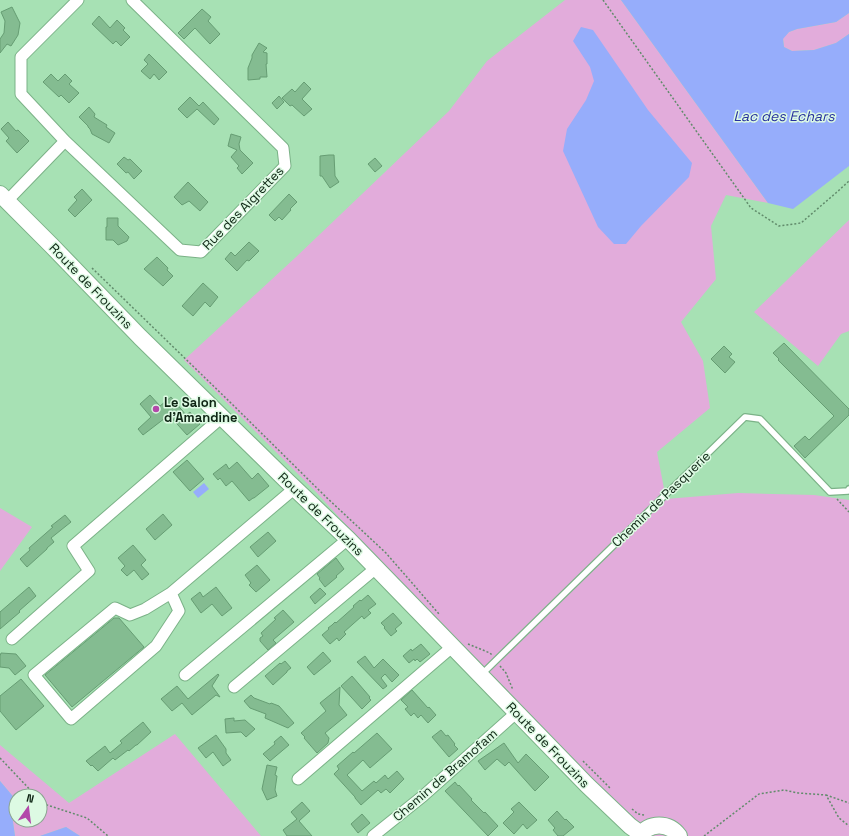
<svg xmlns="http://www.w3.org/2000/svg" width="849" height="836" font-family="'Space Grotesk',sans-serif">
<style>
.green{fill:#e2acdb}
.water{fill:#96adfb}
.building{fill:#84bc91;stroke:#669d73}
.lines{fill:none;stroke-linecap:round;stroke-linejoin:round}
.lane-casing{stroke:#7bb287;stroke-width:8}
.street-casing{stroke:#7bb287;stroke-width:13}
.secondary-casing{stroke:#7bb287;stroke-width:18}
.path{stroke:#618b6b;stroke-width:1.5;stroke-dasharray:2 2;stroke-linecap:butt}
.lane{stroke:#fff;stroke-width:5.5}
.street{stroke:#fff;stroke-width:11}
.secondary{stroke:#fff;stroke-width:16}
.poi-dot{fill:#b349aa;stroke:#ddfae3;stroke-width:1.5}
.labels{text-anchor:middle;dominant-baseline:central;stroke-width:3;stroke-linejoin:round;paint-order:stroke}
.street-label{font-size:13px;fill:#0e2514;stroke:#ddfae3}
.poi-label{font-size:13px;font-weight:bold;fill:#0e2514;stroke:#ddfae3;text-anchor:start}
.water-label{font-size:14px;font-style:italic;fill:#26309d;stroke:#ddfae3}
</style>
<rect width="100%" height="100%" fill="#a7e1b4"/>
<path class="green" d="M565,0H621L768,203L726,195L711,226L716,279L681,322L703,361L710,408L657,452L666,499L738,493L814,495L849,500V836H648L466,657L317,493L184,360L296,257L449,111L487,61Z
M849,13V34L836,43L814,50L792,51L784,47L783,38L789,32L797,29L836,22Z
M849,220V331L841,334L818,366L754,312Z
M0,508L32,527L0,571Z
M175,734L261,836H80L66,827L40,836H15L12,815L16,806V820H40V796H16V800L0,781V745L69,803Z"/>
<path class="water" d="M621,0H849V13L836,22L797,29L789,32L783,39L784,47L792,51L814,50L836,43L849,34V166L793,209L768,203Z
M581,27L593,30L648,110L692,163L689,177L641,226L626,244H614L598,227L563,151L567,129L586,100L594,81L590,67L573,41Z
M204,483L209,489L198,498L193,492Z
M0,781L16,800V806L12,815L15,836H0Z
M66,827L80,836H40Z"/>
<path class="building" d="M12,7L20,23L18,35L11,46L7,44L0,53V39L4,33L5,21L1,12Z
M202,9L211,17L208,21L220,34L210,44L195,28L184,39L178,33Z
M99,16L110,28L117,20L125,28L123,30L130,37L121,46L116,41L113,44L92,24Z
M259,43L267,48L263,52L267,53V64H266L267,77H260V79L248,80V68L252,58V55Z
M149,54L167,72L159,80L154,74L150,79L141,71L148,64L144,60Z
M51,74L58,81L65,74L72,81L69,84L79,93L69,103L61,95L59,97L43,82Z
M304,82L311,89L302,99L312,109L304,116L292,105L290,106L282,98L292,89L295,92Z
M279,96L284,102L277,109L272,103Z
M190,97L199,106L203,102L219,119L214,125L197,109L187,118L178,109Z
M89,107L95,114L94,117L107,125L106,127L115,133L109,143L92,134L90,129L88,127V126L79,117Z
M8,122L16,131L18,130L29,141L17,153L6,141L9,138L1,129Z
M231,134L241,137L239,144L240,150L253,163L242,174L237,168L239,166L231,157L237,150L228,146Z
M329,155H334L335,176L339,182L330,188L322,176H320V156Z
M124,157L128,160L130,159L142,171L134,179L128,172L126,173L117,164Z
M375,158L382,166L375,172L368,164Z
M188,182L208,202L200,211L189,201L182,205L174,197Z
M82,189L92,200L75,217L68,210L77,200L74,197Z
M289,194L297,202L290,209L291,210L282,220L279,217L275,221L269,215Z
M107,218H118V226L129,237L127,241L118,245L113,240H106V227H107Z
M249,242L259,251L249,261L247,260L237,271L225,259L231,252L235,256Z
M157,257L168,268L167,270L173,276L163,286L144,269Z
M203,283L218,297L210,307L205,302L193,316L182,306Z
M784,343L849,409V415L805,458L794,446L805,436L809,440L834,416L778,360L779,359L773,353Z
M724,346L732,354L729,357L735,362L725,373L711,359Z
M150,395L160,406L171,397L186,415L190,412L200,424L187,435L169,415L143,435L138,429L151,417L140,404Z
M187,460L204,479L190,491L173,472Z
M237,462L252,479L258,473L269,486L254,498H253L249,501L232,481L226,486L220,478L218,480L213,474L226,464L229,469Z
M163,514L172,525L155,540L146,529Z
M65,515L71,522L51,538L54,542L47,548V549L27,567L20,559L30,550L29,548L53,527L51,526Z
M268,532L276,541L258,557L250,547Z
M133,545L146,560L141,565L149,574L142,580L134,570L127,576L121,570L125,566L118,558Z
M336,558L344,569L336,576L337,577L325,587L319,579L320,578L317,574Z
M257,565L270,580L256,592L249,585L251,583L245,575Z
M29,587L36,596L19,611L20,612L0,629V612Z
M216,587L232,608L222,616L212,604L201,613L191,599L200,592L203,597Z
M320,588L326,594L315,604L310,597Z
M368,595L376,604L368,610L371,613L364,619L362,616L344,632L346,634L339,641L337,638L330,644L322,635L329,629L328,628L332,625L335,622L336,623L354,607L353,606L360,600L361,601Z
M283,610L294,622L273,640L276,643L268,650L260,641V638L263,636L261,633L276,619L274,618Z
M393,613L402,623L395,629L397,631L391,636L384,628L385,627L381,623Z
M114,618H119L144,647L72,707L45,675Z
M421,644L430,654L420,662L417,659L415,661L414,659L409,663L403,656L411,649L412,651Z
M323,652L331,661L314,675L307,667Z
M1,653L16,654L26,666L15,675L9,668L0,667V656Z
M365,656L374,668L383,659L399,675L392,682L385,674L381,678L387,686L383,689L357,662Z
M285,661L291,668L287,671V672L273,685L265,676L280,663L281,664Z
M218,674L219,675L212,686L220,697L216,695L192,715L182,703L172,711L161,699L177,686L188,699Z
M352,676L370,697L369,698L371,700L362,709L341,686Z
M21,679L44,706L16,730L0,711V696Z
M340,687L339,705L347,715L325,733L329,738L328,743L317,753L304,738L305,737L301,733L326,711L320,703Z
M412,690L428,708L429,707L436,715L428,723L421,715L418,718L414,713L411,716L405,709L408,707L401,700Z
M251,695L254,698L270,704L271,703L279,706L294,723L288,728L265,718L266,714L250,708L244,701Z
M234,718V721L245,720L255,729L246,737L241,732L226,733L225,719Z
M143,722L151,732L137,745H136L129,751L128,750L115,760L113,758L98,771L92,765L91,766L86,761L105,746L110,753L122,743L120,741Z
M441,730L446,736L448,735L455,744L454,745L458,749L449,757L432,737Z
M377,733L392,749L370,768L363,760L347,775L362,791L374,781L376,783L385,775L388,779L397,771L404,779L390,793L386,789L381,793L378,790L361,805L355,798V797L334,774L339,769L337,766L353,752L354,753Z
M216,735L226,749V753L231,760L223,766L213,752L206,758L198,748Z
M281,736L289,745L270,761L263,754L275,744L274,742Z
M504,743L518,763L526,754L549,777L535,791L509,762L505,766L497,759L485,770L478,761Z
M267,765L277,767L275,775L277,776L275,790L277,796L267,800L262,789Z
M455,782L458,786L459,785L472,799L471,800L484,813L485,812L498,826L488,836L445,791Z
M302,802L310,811L299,821L312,836H287L283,830L297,819L291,812Z
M519,802L537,820L527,829L523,824L514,834L503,823L514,812L511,809Z
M557,811L565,820L566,819L574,827L563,836H558L553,830L555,828L548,820Z
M362,814L370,823L358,833L351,824Z"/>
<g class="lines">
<defs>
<path id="lane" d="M482,674L745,417L760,419L830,492L848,491L849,489"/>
<path id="street" d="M78,0L21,57V94L65,141L180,250L201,252L285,166L283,148L132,0
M7,201L65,141
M171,593L179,611L156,646L71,719L34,675L115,608L130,615L145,609L171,593L295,488
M12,639L89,571L73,546L222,417
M185,675L348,539
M234,687L376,568
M298,779L452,647
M373,836L423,796L516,713"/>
<path id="secondary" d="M0,194L51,245L140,337L287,481L348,539L587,785L630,826L641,834
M640,836C649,822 669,822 679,836"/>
</defs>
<use href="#lane" class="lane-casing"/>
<use href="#street" class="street-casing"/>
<use href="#secondary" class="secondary-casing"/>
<path class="path" d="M603,0L751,208L779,226L801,223L837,192L849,181
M92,268L233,405L326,497L386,553L439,614
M837,499L849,512
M468,644L490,653L492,655
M500,666L506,673L513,690
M0,758L36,796
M583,761L610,788
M826,795L849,803
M40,800L44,804L87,818L108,836
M632,809L638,814L644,815
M704,836L759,794L784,790L798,793L826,795L839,818L849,826"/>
<use href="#lane" class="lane"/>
<use href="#street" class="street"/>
<use href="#secondary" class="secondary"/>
</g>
<circle class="poi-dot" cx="156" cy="409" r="4"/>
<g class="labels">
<g class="street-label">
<text transform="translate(243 208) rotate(-46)">Rue des Aigrettes</text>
<text transform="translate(91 286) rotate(46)">Route de Frouzins</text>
<text transform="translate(661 499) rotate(-44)">Chemin de Pasquerie</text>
<text transform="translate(321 514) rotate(44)">Route de Frouzins</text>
<text transform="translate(548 745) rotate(46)">Route de Frouzins</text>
<text transform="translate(445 775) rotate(-41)">Chemin de Bramofam</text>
</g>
<g class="poi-label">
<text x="164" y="402">Le Salon<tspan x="164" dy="15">d'Amandine</tspan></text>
</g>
<g class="water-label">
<text x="784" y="116">Lac des Echars</text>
</g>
</g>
<g transform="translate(28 808) rotate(14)"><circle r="19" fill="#ddfae3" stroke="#8aa590"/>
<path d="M0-3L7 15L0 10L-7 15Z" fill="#b349aa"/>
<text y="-6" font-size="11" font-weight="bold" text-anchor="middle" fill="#0e2514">N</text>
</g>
</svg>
